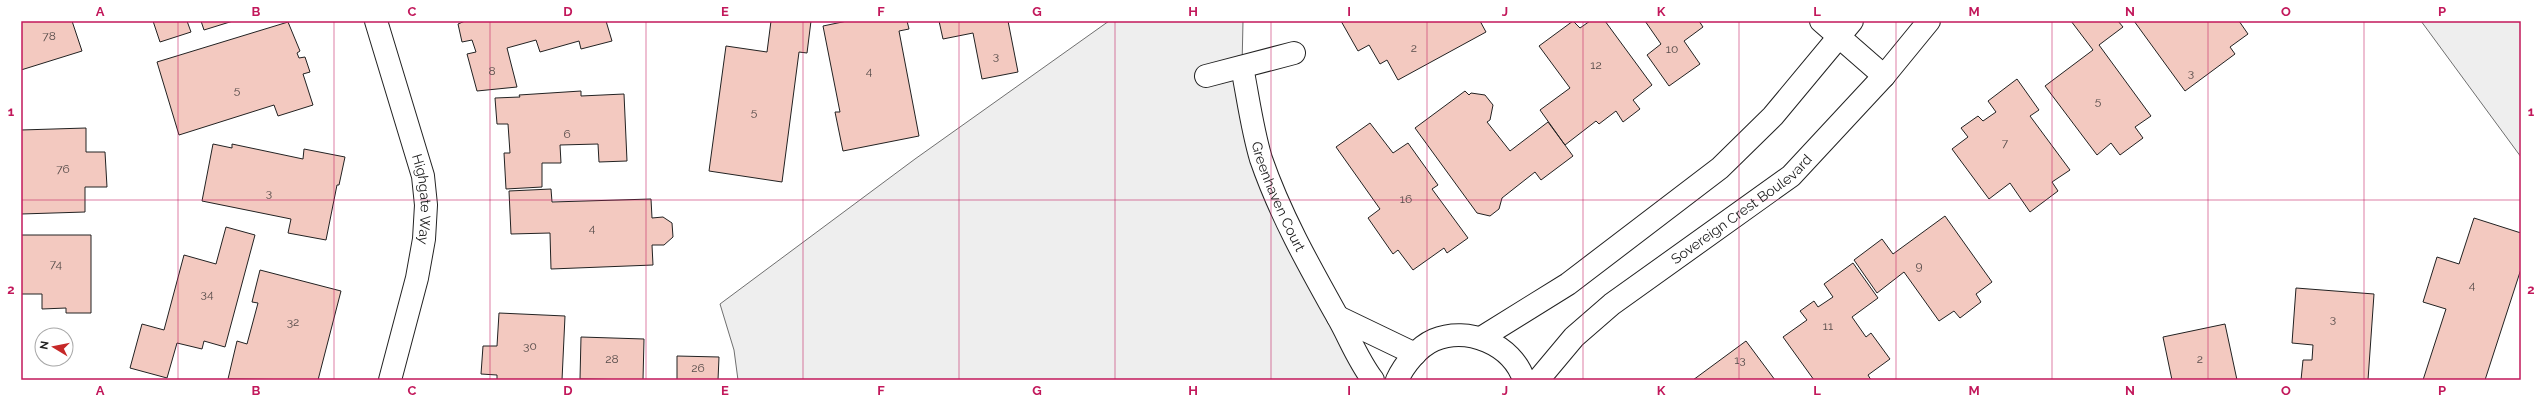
<svg xmlns="http://www.w3.org/2000/svg" width="2542" height="401" font-family="Raleway,sans-serif">
<style>
.green{fill:#eee;stroke:#6f6f6f}
.building{fill:#f3c9c0;stroke:#222}
.lines{fill:none;stroke-linecap:round;stroke-linejoin:round}
.minor-casing{stroke:#222;stroke-width:24}
.minor{stroke:#fff;stroke-width:22}
.grid{fill:none;stroke:#c2185b;stroke-width:1;stroke-opacity:0.55}
.labels{text-anchor:middle;dominant-baseline:central;stroke-width:3;stroke-linejoin:round;paint-order:stroke}
.number-label{font-size:12px;fill:#564c4a}
.street-label{font-size:14px;fill:#222;stroke:#fff}
.neatline{fill:none;stroke:#c2185b;stroke-width:1.5}
.grid-label{font-size:13px;text-anchor:middle;font-weight:bold;fill:#c2185b}
</style>
<rect width="100%" height="100%" fill="#fff"/>
<path class="green" d="M1109,21H1243L1242,67L1256,134L1373,380H738L734,350L720,304L915,159Z
M2421,21H2521V157Z"/>
<path class="building" d="M21,21H72L82,51L21,70Z
M153,21H187L191,32L160,42Z
M201,21H233L204,30Z
M465,21H606L612,41L581,49L579,41L540,52L536,40L507,48L517,87L477,91L467,54L476,52L472,40L462,42L458,24Z
M771,21H811L807,53L799,52L782,182L709,171L726,46L767,52Z
M847,21H907L909,29L899,31L919,136L843,151L835,112H840L823,26Z
M939,21H1008L1018,72L982,79L973,33L943,39Z
M1341,21H1480L1486,32L1398,80L1387,60L1380,64L1369,45L1358,51Z
M1573,21L1580,28L1590,21H1605L1652,85L1633,100L1640,109L1623,122L1616,111L1599,124L1596,121L1565,145L1540,110L1570,88L1539,46Z
M1645,21H1699L1703,27L1684,41L1700,64L1669,86L1647,55L1661,44Z
M2071,21H2118L2123,27L2099,45L2151,116L2135,127L2143,138L2120,155L2111,143L2097,155L2045,86L2093,50Z
M2134,21H2239L2248,34L2230,47L2235,54L2185,91Z
M288,22L300,51L297,53L299,58L305,57L310,72L303,74L313,105L278,116L274,105L179,135L157,62Z
M2017,79L2039,110L2030,116L2070,170L2052,182L2058,191L2030,212L2010,183L1989,199L1952,149L1968,137L1961,128L1978,116L1983,121L1996,112L1988,101Z
M581,91V96L624,94L627,161L599,162L598,144L560,145L561,163H542V187L506,189L504,153H510L508,124H497L495,98L520,97L519,95Z
M1465,91L1469,95L1471,93L1485,95L1493,105L1490,120L1487,122L1510,151L1548,122L1573,156L1541,180L1535,172L1502,198L1499,209L1490,216L1477,213L1415,128Z
M1370,123L1393,153L1408,143L1438,185L1432,189L1468,238L1447,253L1444,248L1413,270L1398,250L1393,254L1368,218L1380,209L1336,147Z
M86,128V152H105L107,187H85V212L21,214V130Z
M213,144L232,148V144L303,159L304,149L345,157L339,185H337L326,240L288,233L291,219L202,201Z
M551,189L552,202L651,199L652,218L663,217L672,223L673,237L664,245H652L653,265L551,269L550,233L511,234L509,191Z
M1945,216L1992,282L1976,294L1981,302L1960,318L1954,311L1939,321L1904,272L1877,293L1854,260L1882,239L1893,254Z
M2474,218L2521,233V269L2485,380H2423L2446,309L2423,302L2437,257L2459,264Z
M226,227L255,235L225,347L204,341L202,349L177,343L167,378L130,368L142,324L164,330L184,255L216,264Z
M21,235H91V313H66V308L42,309V294H21Z
M1853,263L1878,298L1852,317L1866,337L1871,333L1890,359L1868,375L1871,380H1814L1783,337L1807,320L1800,311L1814,301L1818,307L1833,297L1824,284Z
M260,270L341,291L318,380L228,379L237,341L247,344L258,303L252,302Z
M2296,288L2374,294L2368,380H2301L2303,360H2312L2313,345L2292,343Z
M499,313L565,316L562,380H497V375L481,374L483,346H497Z
M2225,324L2237,380H2172L2163,337Z
M581,337L644,339L643,380L580,379Z
M1746,341L1775,380H1693Z
M677,356L719,357L718,380H677Z"/>
<g class="lines">
<defs>
<g id="minor">
<path id="s1" d="M376,21L423,176L426,205L424,239L417,278L390,380"/>
<path d="M1821,21L1884,76"/>
<path id="s2" d="M1242,67C1248,97 1252,129 1261,159C1280,214 1308,264 1336,314C1349,336 1357,359 1373,380"/>
<path d="M1206,76L1294,53"/>
<path d="M1338,317L1415,354"/>
<path d="M1481,338L1568,284L1720,168L1773,116L1852,21"/>
<path d="M1397,380C1404,365 1418,347 1434,340C1468,326 1512,344 1524,380"/>
<path id="s3" d="M1538,380L1574,337L1612,304L1791,176L1884,76L1929,21"/>
</g>
</defs>
<use href="#minor" class="minor-casing"/>
<use href="#minor" class="minor"/>
</g>
<path class="grid" d="M178,21V380M334,21V380M490,21V380M646,21V380M803,21V380M959,21V380M1115,21V380M1271,21V380M1427,21V380M1583,21V380M1739,21V380M1896,21V380M2052,21V380M2208,21V380M2364,21V380M21,200H2521"/>
<g class="labels">
<g class="number-label">
<text x="49" y="36">78</text>
<text x="1414" y="48">2</text>
<text x="1672" y="49">10</text>
<text x="996" y="56">3</text>
<text x="1596" y="65">12</text>
<text x="492" y="71">8</text>
<text x="869" y="71">4</text>
<text x="2191" y="73">3</text>
<text x="237" y="90">5</text>
<text x="2098" y="101">5</text>
<text x="754" y="112">5</text>
<text x="567" y="134">6</text>
<text x="2005" y="143">7</text>
<text x="63" y="169">76</text>
<text x="269" y="193">3</text>
<text x="1406" y="199">16</text>
<text x="592" y="228">4</text>
<text x="56" y="264">74</text>
<text x="1919" y="266">9</text>
<text x="2472" y="285">4</text>
<text x="207" y="294">34</text>
<text x="2333" y="319">3</text>
<text x="293" y="322">32</text>
<text x="1828" y="326">11</text>
<text x="530" y="346">30</text>
<text x="612" y="359">28</text>
<text x="2200" y="359">2</text>
<text x="1740" y="360">13</text>
<text x="698" y="368">26</text>
</g>
<g class="street-label">
<text stroke="none"><textPath href="#s2" startOffset="135">Greenhaven Court</textPath></text>
<text stroke="none"><textPath href="#s1" startOffset="185">Highgate Way</textPath></text>
<text stroke="none"><textPath href="#s3" startOffset="267">Sovereign Crest Boulevard</textPath></text>
</g>
</g>
<rect width="2542" height="401" fill="none" stroke="#ffffff" stroke-width="44"/>
<g transform="translate(54 347) rotate(280)"><circle r="19" fill="#ffffff" stroke="#a7a7a7"/>
<path d="M0-3L7 15L0 10L-7 15Z" fill="#c62828"/>
<text y="-6" font-size="11" font-weight="bold" text-anchor="middle" fill="#222222">N</text>
</g>
<rect x="22" y="22" width="2498" height="357" class="neatline"/>
<g class="grid-label">
<text x="100" y="16">A</text>
<text x="256" y="16">B</text>
<text x="412" y="16">C</text>
<text x="568" y="16">D</text>
<text x="725" y="16">E</text>
<text x="881" y="16">F</text>
<text x="1037" y="16">G</text>
<text x="1193" y="16">H</text>
<text x="1349" y="16">I</text>
<text x="1505" y="16">J</text>
<text x="1661" y="16">K</text>
<text x="1817" y="16">L</text>
<text x="1974" y="16">M</text>
<text x="2130" y="16">N</text>
<text x="2286" y="16">O</text>
<text x="2442" y="16">P</text>
<text x="11" y="116">1</text>
<text x="2531" y="116">1</text>
<text x="11" y="294">2</text>
<text x="2531" y="294">2</text>
<text x="100" y="395">A</text>
<text x="256" y="395">B</text>
<text x="412" y="395">C</text>
<text x="568" y="395">D</text>
<text x="725" y="395">E</text>
<text x="881" y="395">F</text>
<text x="1037" y="395">G</text>
<text x="1193" y="395">H</text>
<text x="1349" y="395">I</text>
<text x="1505" y="395">J</text>
<text x="1661" y="395">K</text>
<text x="1817" y="395">L</text>
<text x="1974" y="395">M</text>
<text x="2130" y="395">N</text>
<text x="2286" y="395">O</text>
<text x="2442" y="395">P</text>
</g>
</svg>
